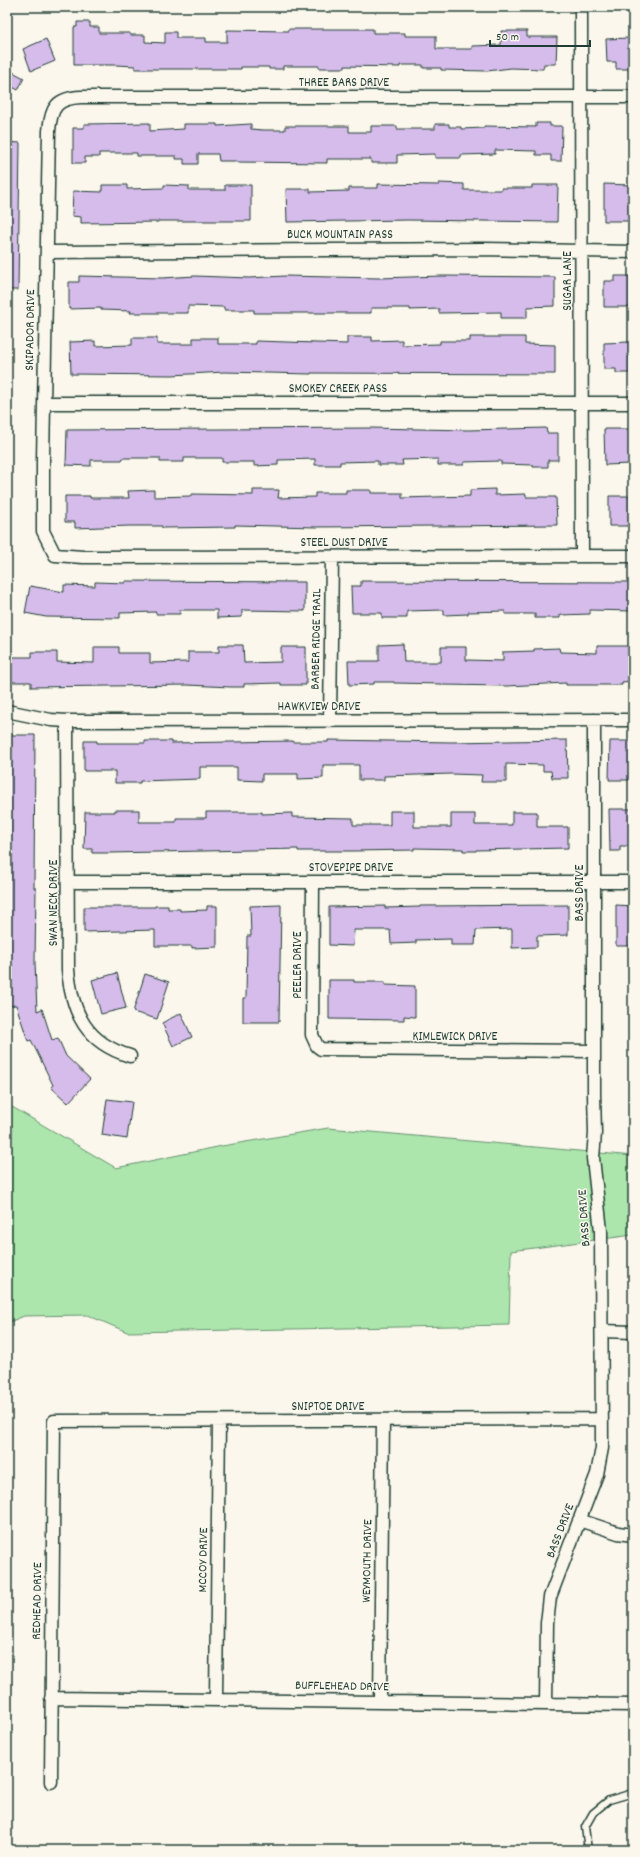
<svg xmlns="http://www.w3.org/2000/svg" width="640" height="1857" font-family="Dekko,sans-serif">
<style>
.green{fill:#ace6ac;stroke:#669270}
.building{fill:#d6bceb;stroke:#1f3d34}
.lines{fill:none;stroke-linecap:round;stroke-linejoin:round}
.service-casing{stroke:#1f3d34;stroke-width:9}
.minor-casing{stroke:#1f3d34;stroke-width:15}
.service{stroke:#fbf7ec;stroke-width:6}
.minor{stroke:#fbf7ec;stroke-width:12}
.labels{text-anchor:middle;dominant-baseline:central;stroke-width:3;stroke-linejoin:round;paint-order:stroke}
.street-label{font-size:13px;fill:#1f3d34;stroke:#fbf7ec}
</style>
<rect width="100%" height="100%" fill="#fbf7ec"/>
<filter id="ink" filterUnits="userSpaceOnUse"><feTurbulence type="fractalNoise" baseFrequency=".025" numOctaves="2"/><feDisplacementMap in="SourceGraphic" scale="8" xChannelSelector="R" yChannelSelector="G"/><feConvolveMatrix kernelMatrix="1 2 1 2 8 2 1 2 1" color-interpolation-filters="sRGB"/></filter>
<g filter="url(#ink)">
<path class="green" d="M7,1104L116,1168L222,1146L328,1128L633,1156V1235L511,1251L509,1325L127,1332L87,1315L24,1316L7,1323Z"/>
<path class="building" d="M77,22H90V27H99V33H130V35H145V42L165,43V32H176V38H206V42H227V30L288,31V29H373V33H405V36H436V49H472V46L501,45V31H527V37H557L556,64H544L543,69L511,68L487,71L441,70V68H423V65H400V67L345,66V68H319V66H283V69H269V67H241V69H135V66L116,65H74V27H77Z
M629,38V69H616V62H607L606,39Z
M46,39L55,61L31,71L23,49Z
M7,69L24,78L18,90L7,84Z
M150,123V131L184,129V124H217V126L251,124V129L263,130H285V126H349V132H371V126H397V129H435V124H449V127H461V129L484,128V126L536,127V123H550V126H562L561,161H551V155H536V151L495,150V154L461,155V158H435V154L397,155V163H371V159H327V163L237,162V161H219L218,154H198V164H184V159H176V156H137V153H99V157H85V163H73V128H84V124Z
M7,142L20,143L18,290H7Z
M439,183L464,184V190H501V188H532V185H558L557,222L408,220L287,222L286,189H310V192L349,191V188H378V184L439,185Z
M604,184L630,185L629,221H604Z
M102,185H127V189L164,188V185L189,186V190H225V185H251V221H158V222L81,223V217L72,216L73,191L102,192Z
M79,276L162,278L195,276L249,278L285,276L379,278L442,276L555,277V306L527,307V318H501V312L439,313V309L410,310V308H371V313H254V310H224V307L188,306V313H130L131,311L101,310V308L69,309V282H79Z
M615,276H630V307H604V281H615Z
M347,337H372V341L402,340V345L440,344V341H470V337H525V344L555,345V374L311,373V374L224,372L172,375L71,374L70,342L95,341V346L132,345V338H157V344H193V338H218V344H256V341L347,344Z
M629,342L630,373H616V369H604V343Z
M370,428L468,430L546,428L547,433H558V460H548V467H533V465L501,464V461L464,462V465H438V459L402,460L403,465H378V461L340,462V465H315V459L278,460V465L254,466V462H222V458H184V462H160V458H123L122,460H91V466L66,465L67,430Z
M604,429H630V464L605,465Z
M495,489V495L526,494V497H556L557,525L316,527L235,525V527L162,528V526H129L75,528V522H65V496H90V498H129L128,491L154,490V497L191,496V494L253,495V490H279L278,498L315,497V493H346V490H371V493H402V498L470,496V490Z
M609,496H631V526H609Z
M125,581L305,582V611L242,610V617L217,618V610H180V614H156V612L120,613V618L46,617L25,613L30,586L64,592V585L95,586V582L125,583Z
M361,581L633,582V611L590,610V614L560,615V618H535V614H505V611L468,612V614L444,615V610L407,611V618H382V613H352L351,586H361Z
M403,644L404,662H441V647H466V660L503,661V652L534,651V649L559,648L560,652L597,653V646H633V681L622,682V685H566V683L507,686L442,685V684L394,683V682H374V684L349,685L348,661H379V645Z
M219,645H243L244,663L281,662V647H306V685H281V683L244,684V687H231L187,685L31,687V682H7V657H32V652H57V662L94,663V647H119V653H150V663L188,662V652H219Z
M7,735H35L34,888H36L35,962L37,1011L42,1009L52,1040L58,1038L66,1056L90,1079L68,1103L51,1087L53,1085L31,1040L28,1041L16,1005L7,1006Z
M328,740L451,742L567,740L568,778H552L551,771H543V765L506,764V782H481L482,775L451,774L384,776V780H359V765H323V778L298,779V774H262V781L237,780V767H200V779L140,781V783H115V771H84V741H97V743H145V741H171V743L293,741V742H328Z
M610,741H633V780H609Z
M609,809H633V846H620V851H610Z
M115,810H139V822H176V818H206V812H262V814L292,813V817L353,818V825H390V811H414V827H451V814H475V825H512V812H537V827H568V848L476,850V851H463V849L414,848V850L353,851H298V849L110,853H92V849H84L85,812H115Z
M281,905L279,1022H243V998H246L247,936H251L250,906Z
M568,905V935L537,936V947L512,948V929L476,930L475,945H451V939L416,940V943L391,944L390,930H354L353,946L329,945V907L385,906V908L420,907V906Z
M616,905L633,906V946H616Z
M155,906H168V909H180V911L207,910V906H217V947L192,948V946H155V930L84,932V907H155Z
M117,973L126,1008L101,1014L92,980Z
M145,974L169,982L157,1019L133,1012Z
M329,980H354V982H385V985L415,986V1017L404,1016V1020L329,1019Z
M181,1013L192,1037L173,1046L162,1023Z
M107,1099L132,1102L127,1139L102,1135Z"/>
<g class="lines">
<defs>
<path id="service" d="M588,1850L585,1827L593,1813L609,1800L633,1793"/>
<path id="minor" d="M581,7L582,556
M633,97H81C57,98 51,107 49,131L43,460V531L55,555L83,557L633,556
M47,252L484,249L633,252
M44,403H633
M7,711L51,720L67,721L633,720
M67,721L68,970C72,1013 86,1043 130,1056
M330,721L332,557
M69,882H633
M313,882L312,1035L317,1046L321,1049L594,1051
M602,1331L633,1332
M579,1520L618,1533L633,1535
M51,1698L633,1705
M216,1699L219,1421
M380,1701L383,1420
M546,1704L547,1623L550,1597L597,1474L602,1448L601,1231L593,1158L595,1133L594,1094V720
M51,1782L54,1421L602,1419"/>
</defs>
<use href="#service" class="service-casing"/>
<use href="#minor" class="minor-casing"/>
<use href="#service" class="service"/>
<use href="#minor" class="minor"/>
</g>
</g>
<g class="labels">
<g class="street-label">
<text x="344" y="83">THREE BARS DRIVE</text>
<text x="340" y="235">BUCK MOUNTAIN PASS</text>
<text transform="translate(568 281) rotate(-90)">SUGAR LANE</text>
<text transform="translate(31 330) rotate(-89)">SKIPADOR DRIVE</text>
<text x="338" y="389">SMOKEY CREEK PASS</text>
<text x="344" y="543">STEEL DUST DRIVE</text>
<text transform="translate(317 639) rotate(-89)">BARBER RIDGE TRAIL</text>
<text x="319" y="707">HAWKVIEW DRIVE</text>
<text x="351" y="868">STOVEPIPE DRIVE</text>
<text transform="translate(580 893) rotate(-90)">BASS DRIVE</text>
<text transform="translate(54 903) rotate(-90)">SWAN NECK DRIVE</text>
<text transform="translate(298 965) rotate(-90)">PEELER DRIVE</text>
<text x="455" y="1037">KIMLEWICK DRIVE</text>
<text transform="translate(585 1218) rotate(-94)">BASS DRIVE</text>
<text x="328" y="1407">SNIPTOE DRIVE</text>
<text transform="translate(561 1531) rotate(-69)">BASS DRIVE</text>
<text transform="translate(204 1560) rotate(-89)">MCCOY DRIVE</text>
<text transform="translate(368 1561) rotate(-89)">WEYMOUTH DRIVE</text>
<text transform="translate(38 1601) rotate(-89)">REDHEAD DRIVE</text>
<text transform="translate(342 1687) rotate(1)">BUFFLEHEAD DRIVE</text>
</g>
</g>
<rect width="640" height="1857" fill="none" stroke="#fbf7ec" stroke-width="24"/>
<rect x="12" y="12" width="616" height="1833" fill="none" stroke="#1f3d34" stroke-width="1.5" filter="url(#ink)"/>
<path d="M490 40v6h100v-6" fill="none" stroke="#1f3d34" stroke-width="2"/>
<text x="496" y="40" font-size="12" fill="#1f3d34" stroke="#fbf7ec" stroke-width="3" paint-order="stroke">50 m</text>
</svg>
